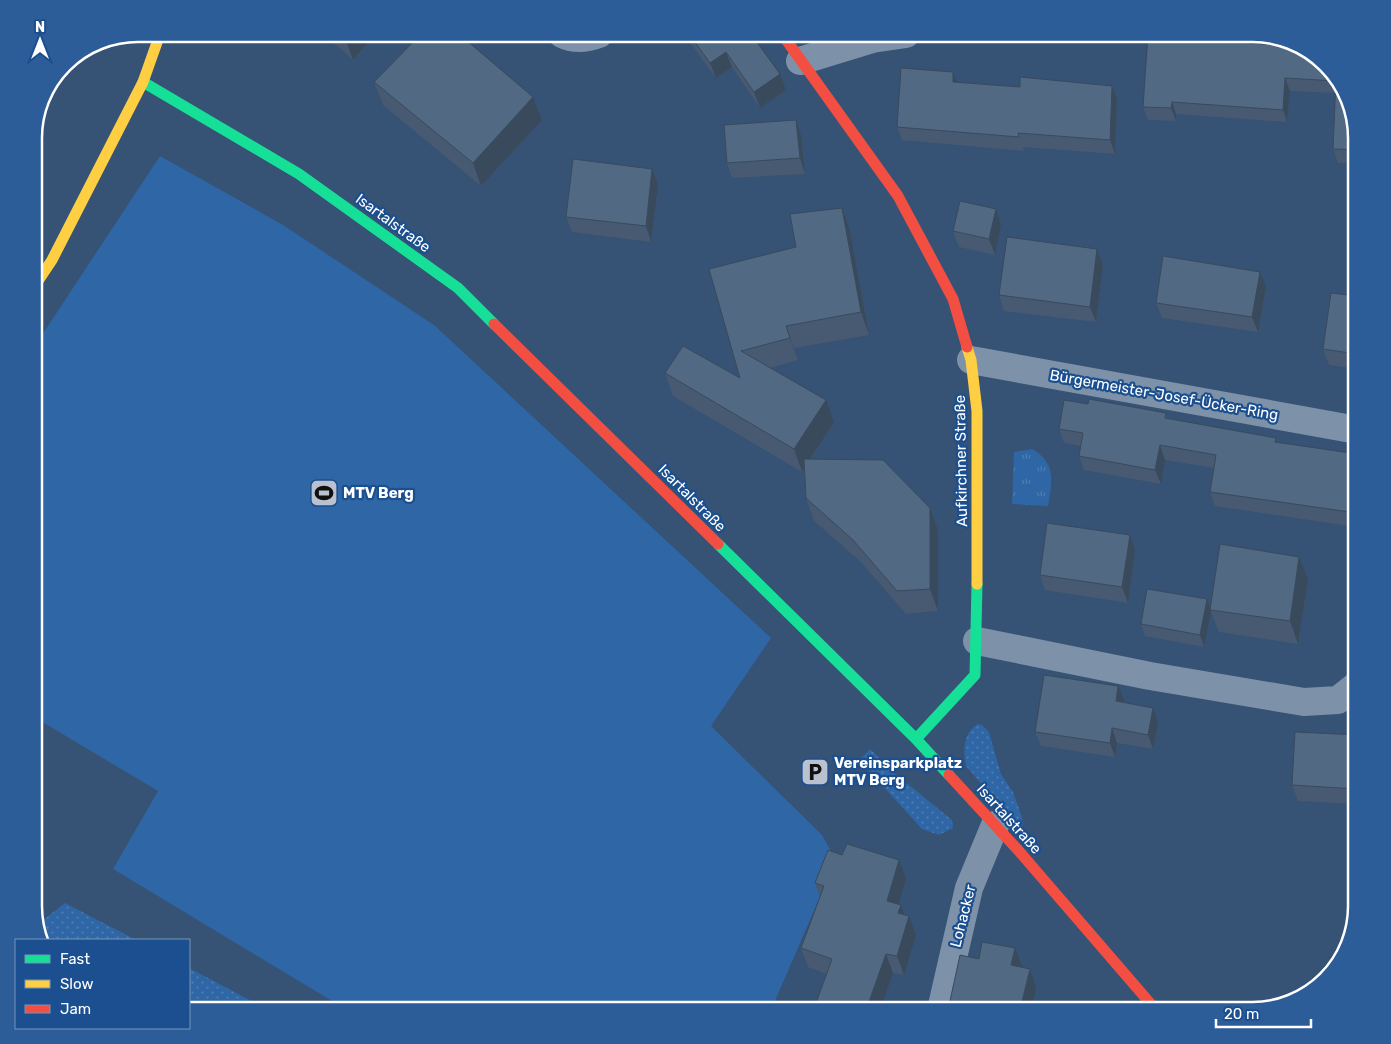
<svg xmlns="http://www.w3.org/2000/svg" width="1391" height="1044" font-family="Rubik,sans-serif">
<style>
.grass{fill:url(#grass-dots)}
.park{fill:url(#park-tufts)}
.pitch{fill:#2f66a5}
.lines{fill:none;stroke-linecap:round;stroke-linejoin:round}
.street{stroke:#7d92a8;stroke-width:28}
.fast{stroke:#16e098;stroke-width:11}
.slow{stroke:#ffcf43;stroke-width:11}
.jam{stroke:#f24e42;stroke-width:11}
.wall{fill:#475a72}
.shaded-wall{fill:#394a5c}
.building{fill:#526984;stroke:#394a5c}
.labels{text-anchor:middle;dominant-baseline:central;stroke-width:4.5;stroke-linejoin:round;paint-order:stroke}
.street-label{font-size:15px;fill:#fff;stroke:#1b4f8f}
.poi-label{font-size:15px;font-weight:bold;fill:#fff;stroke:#1b4f8f;text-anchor:start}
.rim{fill:none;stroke:#fff;stroke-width:2.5}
</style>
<defs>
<pattern id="grass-dots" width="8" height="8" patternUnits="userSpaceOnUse" patternTransform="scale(1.25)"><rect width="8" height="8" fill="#2f66a5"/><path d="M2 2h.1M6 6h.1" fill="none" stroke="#4e7db2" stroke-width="1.8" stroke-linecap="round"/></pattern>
<pattern id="park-tufts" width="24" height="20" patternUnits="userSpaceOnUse" patternTransform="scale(1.25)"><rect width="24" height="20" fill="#2f66a5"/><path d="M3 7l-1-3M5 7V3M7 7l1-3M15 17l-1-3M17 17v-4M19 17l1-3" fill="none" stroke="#4e7db2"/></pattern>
</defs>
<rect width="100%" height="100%" fill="#365274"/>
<path class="grass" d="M977,724L982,725L989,732L1001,774L1013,792L1022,817L1023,832L966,766C963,749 963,735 977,724Z
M870,749L892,771L952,820L953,828L939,835L922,829L859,760Z
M65,903L136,940H41L37,925Z
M189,968L269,1010H189Z"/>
<path class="park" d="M1032,449C1057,463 1052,482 1048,506L1012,504L1014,452Z"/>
<path class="pitch" d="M160,156L283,225L434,325L771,638L711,726L822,835L836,860L771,1010H347L113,869L158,791L34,717V347Z"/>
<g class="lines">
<path class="street" d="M562,34C574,40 586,39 599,34
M800,61L872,39L906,34
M971,360L1357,430
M977,641L1150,676L1304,702L1338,700L1357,685
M941,1010L969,888L995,825"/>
<path class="fast" d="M143,82L299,174L458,288L494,324
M718,544L916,739L949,775
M916,739L975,675L977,584"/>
<path class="slow" d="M34,287L52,260L143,82L160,34
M967,347L971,360L977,411V584"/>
<path class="jam" d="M782,34L898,196L953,299L967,347
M494,324L718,544
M949,775L1018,850L1156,1010"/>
</g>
<path class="wall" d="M308,34H321L316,41Z
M323,34H375L353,60Z
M686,34H751L780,74L786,90L760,108L732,67L716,78L688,40Z
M1148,34H1201L1200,39L1317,56L1346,92L1357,138V164L1338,163L1333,149L1335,93L1290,91L1287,122L1176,114V121L1148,120L1143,107Z
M374,82L533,97L542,120L481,186L383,105Z
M957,82L1020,87L1112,86L1117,99L1115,154L1023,147L1024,151L902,140L897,127Z
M801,136L805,174L732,178L727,163Z
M658,185L651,242L572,232L566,217Z
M842,208L850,231L869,335L794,348L798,360L770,368L834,422L811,459L930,508L938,530V611L906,614L861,562L814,521L806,498L804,469L802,472L673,396L665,373L740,378L709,269L796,247Z
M996,209L1001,225L995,255L959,247L953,231Z
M1097,249L1103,265L1096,322L1004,311L999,295Z
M1260,272L1266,287L1258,332L1162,318L1156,303Z
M1357,296V369L1329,365L1323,349Z
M1088,404L1166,413L1167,418L1278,443L1357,454V527L1215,506L1210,492L1214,468L1165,460L1161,484L1084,470L1079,456L1081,446L1064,443L1059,429Z
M1130,535L1135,550L1128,603L1045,590L1040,575Z
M1299,557L1308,579L1298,644L1219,632L1211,612L1204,647L1145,636L1141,624L1207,599L1210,609Z
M1124,700L1123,703L1158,723L1153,749L1117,743L1115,757L1041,746L1035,732Z
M1357,735V804L1298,801L1292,785Z
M842,855L899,860L906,879L898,904L901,905L905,915L909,916L916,935L904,975L893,973L880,1010H818L816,1003L826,974L808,967L801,948L820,897L815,883Z"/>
<path class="shaded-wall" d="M313,34H321L316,41Z
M348,34H375L353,60L345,37Z
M1195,34H1201L1200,51L1195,38Z
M726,52L732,67L716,78L710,63Z
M953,72L958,86L953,82Z
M780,74L786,90L760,108L754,92Z
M1285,78L1290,91L1287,122L1283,110Z
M1112,86L1117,99L1115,154L1110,140Z
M533,97L542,120L481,186L473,163Z
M1172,102L1176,114V121L1171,108Z
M796,120L801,136L805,174L800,158Z
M652,169L658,185L651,242L646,226Z
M842,208L850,231L869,335L861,312Z
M996,209L1001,225L995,255L989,239Z
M1097,249L1103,265L1096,322L1090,307Z
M1260,272L1266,287L1258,332L1252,317Z
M786,326L794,348L798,360L790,338Z
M826,400L834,422L802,472L794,449Z
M1160,445L1165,460L1161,484L1155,470Z
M930,508L938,530V611L930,589Z
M1130,535L1135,550L1128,603L1122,587Z
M1299,557L1308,579L1298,644L1290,621Z
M1207,599L1211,612L1204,647L1200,635Z
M1118,686L1124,700L1121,716L1116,701Z
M1153,708L1158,723L1153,749L1148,735Z
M1112,728L1117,743L1115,757L1110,743Z
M899,860L906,879L894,920L887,901Z
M901,905L907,922L909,916L916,935L904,975L897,956L898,913Z
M1015,948L1022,967L1018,984L1011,965Z
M886,954L893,973L880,1010H866Z
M1030,969L1036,988L1031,1010H1020Z"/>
<path class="building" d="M341,34H348L345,37Z
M421,34H459L533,97L473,163L374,82Z
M689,34H751L780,74L754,92L726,52L710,63Z
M1148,34H1195V38L1287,46L1317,56L1336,79V81L1285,78L1283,110L1172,102L1171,108L1143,107Z
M901,68L953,72V82L1020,87V77L1112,86L1110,140L1018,133L1019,137L897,127Z
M1336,79L1346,92L1357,138V150L1333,149Z
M796,120L800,158L727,163L724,125Z
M573,159L652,169L646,226L566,217Z
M960,201L996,209L989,239L953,231Z
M842,208L861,312L786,326L790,338L741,351L826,400L794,449L665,373L683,346L740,378L709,269L796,247L790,214Z
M1007,237L1097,249L1090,307L999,295Z
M1163,256L1260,272L1252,317L1156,303Z
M1331,293L1357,296V354L1323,349Z
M1089,399L1166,413L1165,418L1276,438L1275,442L1357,454V513L1210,492L1216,455L1160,445L1155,470L1079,456L1083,433L1059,429L1064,400L1088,404Z
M804,459L883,460L930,508V589L897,591L853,540L806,498Z
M1047,523L1130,535L1122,587L1040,575Z
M1220,544L1299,557L1290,621L1210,610Z
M1147,589L1207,599L1200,635L1141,624Z
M1044,675L1118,686L1116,701L1153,708L1148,735L1112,728L1110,743L1035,732Z
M1295,732L1357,735V789L1292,785Z
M847,844L899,860L887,901L901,905L898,913L909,916L897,956L886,954L866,1010H837L816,1003L832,959L801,948L824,886L815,883L828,850L842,855Z
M982,942L1015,948L1011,965L1030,969L1020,1010H948L960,955L979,959Z"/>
<defs>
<symbol id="stadium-square" viewBox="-11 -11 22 22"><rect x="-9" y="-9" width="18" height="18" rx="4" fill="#b9c2ce" stroke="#1b4f8f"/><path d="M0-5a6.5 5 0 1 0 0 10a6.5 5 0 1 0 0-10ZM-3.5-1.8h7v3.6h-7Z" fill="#111"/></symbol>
<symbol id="parking-square" viewBox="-11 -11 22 22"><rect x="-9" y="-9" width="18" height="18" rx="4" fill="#b9c2ce" stroke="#1b4f8f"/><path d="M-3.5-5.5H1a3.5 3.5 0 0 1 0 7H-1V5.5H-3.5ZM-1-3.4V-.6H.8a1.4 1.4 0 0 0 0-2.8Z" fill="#111"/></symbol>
</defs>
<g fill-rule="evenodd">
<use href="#stadium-square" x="308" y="477" width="32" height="32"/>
<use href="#parking-square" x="799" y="756" width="32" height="32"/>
</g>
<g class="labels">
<g class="street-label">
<text transform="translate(393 223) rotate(36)">Isartalstraße</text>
<text transform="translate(1164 395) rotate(10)">Bürgermeister-Josef-Ücker-Ring</text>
<text transform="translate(961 461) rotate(-91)">Aufkirchner Straße</text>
<text transform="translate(692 498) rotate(45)">Isartalstraße</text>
<text transform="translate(1009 819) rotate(48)">Isartalstraße</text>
<text transform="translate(963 916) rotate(-76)">Lohacker</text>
</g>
<g class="poi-label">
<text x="343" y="493">MTV Berg</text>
<text x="834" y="763">Vereinsparkplatz<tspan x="834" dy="17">MTV Berg</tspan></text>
</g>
</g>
<path d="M0 0H1391V1044H0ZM138 42H1252A96 96 0 0 1 1348 138V906A96 96 0 0 1 1252 1002H138A96 96 0 0 1 42 906V138A96 96 0 0 1 138 42Z" fill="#2d5d98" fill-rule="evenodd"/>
<path class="rim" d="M138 42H1252A96 96 0 0 1 1348 138V906A96 96 0 0 1 1252 1002H138A96 96 0 0 1 42 906V138A96 96 0 0 1 138 42Z"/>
<rect x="15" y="939" width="175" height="90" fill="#1b4f8f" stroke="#7695bc"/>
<rect x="25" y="955" width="25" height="8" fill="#16e098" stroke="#7695bc"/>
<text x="60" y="964" font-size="15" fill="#ffffff">Fast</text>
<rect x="25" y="980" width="25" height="8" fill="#ffcf43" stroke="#7695bc"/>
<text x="60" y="989" font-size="15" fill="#ffffff">Slow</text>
<rect x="25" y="1005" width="25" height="8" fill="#f24e42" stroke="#7695bc"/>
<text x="60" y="1014" font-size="15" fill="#ffffff">Jam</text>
<g transform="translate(40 40)" stroke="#1b4f8f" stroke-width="4" paint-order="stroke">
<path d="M0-4L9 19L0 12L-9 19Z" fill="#ffffff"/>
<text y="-8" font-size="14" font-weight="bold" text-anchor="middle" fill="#ffffff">N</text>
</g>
<path d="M1216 1019v8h95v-8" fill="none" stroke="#ffffff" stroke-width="2.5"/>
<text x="1224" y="1019" font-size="15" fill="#ffffff" stroke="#1b4f8f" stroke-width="4" paint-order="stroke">20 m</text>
</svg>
